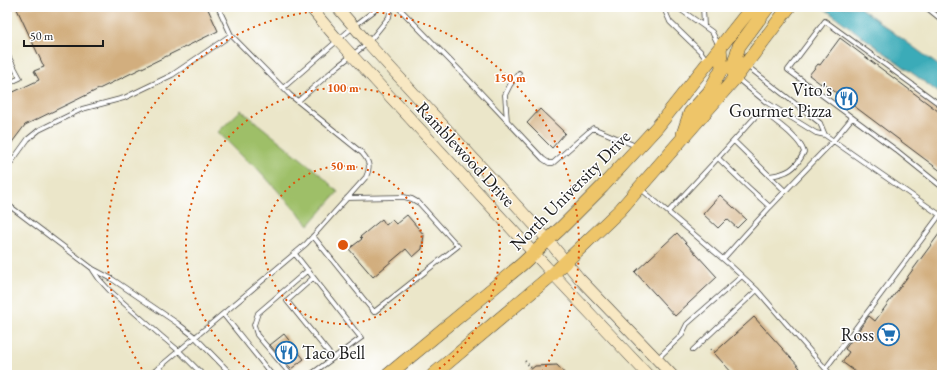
<svg xmlns="http://www.w3.org/2000/svg" width="949" height="382" font-family="'EB Garamond',serif">
<style>
.green{fill:#9ebf67;stroke:#5d6e42}
.water{fill:#3babb8;stroke:#2c646a}
.building{fill:#d2ae7e}
.lines{fill:none;stroke-linecap:round;stroke-linejoin:round}
.lane-casing{stroke:#3b3a36;stroke-width:5.5}
.secondary-casing{stroke:#3b3a36;stroke-width:12}
.primary-casing{stroke:#3b3a36;stroke-width:14}
.path{stroke:#3b3a36;stroke-width:2;stroke-dasharray:1 3;stroke-linecap:butt}
.lane{stroke:#fff;stroke-width:4}
.secondary{stroke:#f8e8c3;stroke-width:11}
.primary{stroke:#eec569;stroke-width:13}
.ring{fill:none;stroke:#de560d;stroke-width:2;stroke-dasharray:2 4}
.labels{text-anchor:middle;dominant-baseline:central;stroke-width:3;stroke-linejoin:round;paint-order:stroke}
.poi-label{font-size:18px;fill:#1c1c1c;stroke:#fff;text-anchor:end}
.street-label{font-size:18px;fill:#1c1c1c;stroke:#fff}
.centre{fill:#de560d;stroke:#fff;stroke-width:2}
.ring-label{font-size:12px;text-anchor:middle;font-weight:bold;fill:#de560d;stroke:#fff;stroke-width:3;stroke-linejoin:round;paint-order:stroke}
</style>
<rect width="100%" height="100%" fill="#fff"/>
<filter id="ink" filterUnits="userSpaceOnUse"><feTurbulence type="fractalNoise" baseFrequency=".025" numOctaves="2"/><feDisplacementMap in="SourceGraphic" scale="8" xChannelSelector="R" yChannelSelector="G"/><feConvolveMatrix kernelMatrix="1 2 1 2 8 2 1 2 1" color-interpolation-filters="sRGB"/></filter>
<filter id="wash" filterUnits="userSpaceOnUse"><feTurbulence type="fractalNoise" baseFrequency=".012" numOctaves="4" result="noise"/><feDisplacementMap in="SourceGraphic" scale="16" xChannelSelector="R" yChannelSelector="G"/><feGaussianBlur stdDeviation="0.9" result="paint"/><feColorMatrix in="noise" values="0 0 0 0 0 0 0 0 0 0 0 0 0 0 0 0 0 1.4 0 .05"/><feComposite in="paint" operator="in"/></filter>
<g filter="url(#wash)">
<rect width="100%" height="100%" fill="#ebe6c9"/>
<path class="green" d="M241,110L321,175L338,192L309,225L255,166L247,161L218,132Z"/>
<path class="water" d="M822,7H859L942,68V95Z"/>
<g id="blocks">
<path class="building" d="M16,7H207L218,31L25,125L7,149V95L39,80L34,71L44,67Z
M840,38L942,114V172L822,82L821,84L809,75L818,64L820,65Z
M540,109L565,133L552,148L527,123Z
M720,195L746,219L737,228L727,219L718,228L703,214Z
M407,215L424,235L422,249L413,257L406,249L373,277L349,249L362,239L360,237L382,219L386,225L392,220L396,224Z
M942,230V375H860L842,362L849,352L845,349L869,316L875,321Z
M677,233L717,277L675,316L635,272Z
M754,317L800,368L798,369L803,375H734L714,353Z
M284,334L304,359L291,369L270,345Z
M557,365L566,375H524L535,366Z"/>
</g>
</g>
<g filter="url(#ink)">
<use href="#blocks" fill-opacity="0" stroke="#3b3a36" stroke-width="1"/>
<g class="lines">
<defs>
<path id="lane" d="M218,7L231,35
M398,7L466,77L543,159L549,163H553L593,128L636,146
M668,7L666,13L670,22L700,51L707,60
M677,7L712,32L719,46
M703,7L704,26
M926,7L942,20
M7,54L20,78L7,84
M747,66L820,123L825,135
M738,79L766,102L816,133L825,135L940,215
M283,88L353,27L379,7
M298,101L338,66L368,43L389,17L391,7
M942,106L825,21L788,70L896,150L942,187
M507,121L505,95L510,85L519,73
M734,141L785,191
M7,168L28,139L39,130L82,109L124,98L172,75L231,35L290,95L362,153C369,161 371,167 366,177L306,244L150,375
M641,189L730,265L757,290L831,375
M7,204L93,269L112,279L177,323L195,337L232,375
M770,207L833,141L852,118
M668,212L718,158
M313,236L374,312L458,246L419,203L412,199L404,197L347,198
M295,254L361,338L310,375
M723,259L770,207L748,187L718,158L756,116L765,113C777,123 800,138 804,152C796,169 787,174 769,176
M93,270L99,279L109,290L160,335L179,351L203,375
M313,278L287,301L333,358
M223,314L272,375
M693,350L757,290
M658,358L681,336L687,324L742,276
M159,367L164,375
M826,368L942,212
M291,375L257,335L254,325L258,313L308,270"/>
<path id="secondary" d="M310,7L338,40L553,274L648,375
M337,7L368,43L548,240L579,278L672,375"/>
<path id="primary" d="M736,77L732,70L739,46L768,7
M683,134L690,113L709,92L722,68L720,48
M388,375L521,265L560,229L602,187L658,126L752,7
M433,375L553,274L620,210L736,77L789,7"/>
</defs>
<use href="#lane" class="lane-casing"/>
<use href="#secondary" class="secondary-casing"/>
<use href="#primary" class="primary-casing"/>
<path class="path" d="M710,349L715,352
M525,361L532,369"/>
<use href="#lane" class="lane"/>
<use href="#secondary" class="secondary"/>
<use href="#primary" class="primary"/>
</g>
</g>
<g class="ring">
<circle cx="343" cy="245" r="79"/>
<path d="M254 374A157 157 0 1 1 432 374"/>
<path d="M145 374A236 236 0 1 1 541 374"/>
</g>
<defs>
<symbol id="restaurant-ring" viewBox="-11 -11 22 22"><circle r="9.5" fill="#fff" stroke="#1f6fb2" stroke-width="1.5"/><path d="M-5-6h1v4h1v-4h1v4h1v-4h1v5L-1.5 .5V6h-2V.5L-5-1ZM5-6V6H3V1.5H1.5Q1.5-4 5-6Z" fill="#1f6fb2"/></symbol>
<symbol id="supermarket-ring" viewBox="-11 -11 22 22"><circle r="9.5" fill="#fff" stroke="#1f6fb2" stroke-width="1.5"/><path d="M-6-5.5h2.5l.6 2H6L4.5 2H-2.5L-4.4-4H-6ZM-1.5 3.2a1.3 1.3 0 1 0 .1 0ZM3 3.2a1.3 1.3 0 1 0 .1 0Z" fill="#1f6fb2"/></symbol>
</defs>
<g fill-rule="evenodd">
<use href="#restaurant-ring" x="834" y="86" width="25" height="25"/>
<use href="#supermarket-ring" x="876" y="322" width="25" height="25"/>
<use href="#restaurant-ring" x="274" y="340" width="25" height="25"/>
</g>
<g class="labels">
<g class="poi-label">
<text x="832" y="89">Vito's<tspan x="832" dy="21">Gourmet Pizza</tspan></text>
<text x="874" y="334">Ross</text>
<text x="302" y="352" text-anchor="start">Taco Bell</text>
</g>
<g class="street-label">
<text transform="translate(466 154) rotate(47)">Ramblewood Drive</text>
<text transform="translate(570 190) rotate(-45)">North University Drive</text>
</g>
</g>
<circle cx="343" cy="245" r="6" class="centre"/>
<g class="ring-label">
<text x="510" y="82">150 m</text>
<text x="343" y="92">100 m</text>
<text x="343" y="170">50 m</text>
</g>
<rect width="949" height="382" fill="none" stroke="#fff" stroke-width="24"/>
<path d="M24 40v6h79v-6" fill="none" stroke="#1c1c1c" stroke-width="2"/>
<text x="30" y="40" font-size="12" fill="#1c1c1c" stroke="#ffffff" stroke-width="3" paint-order="stroke">50 m</text>
</svg>
